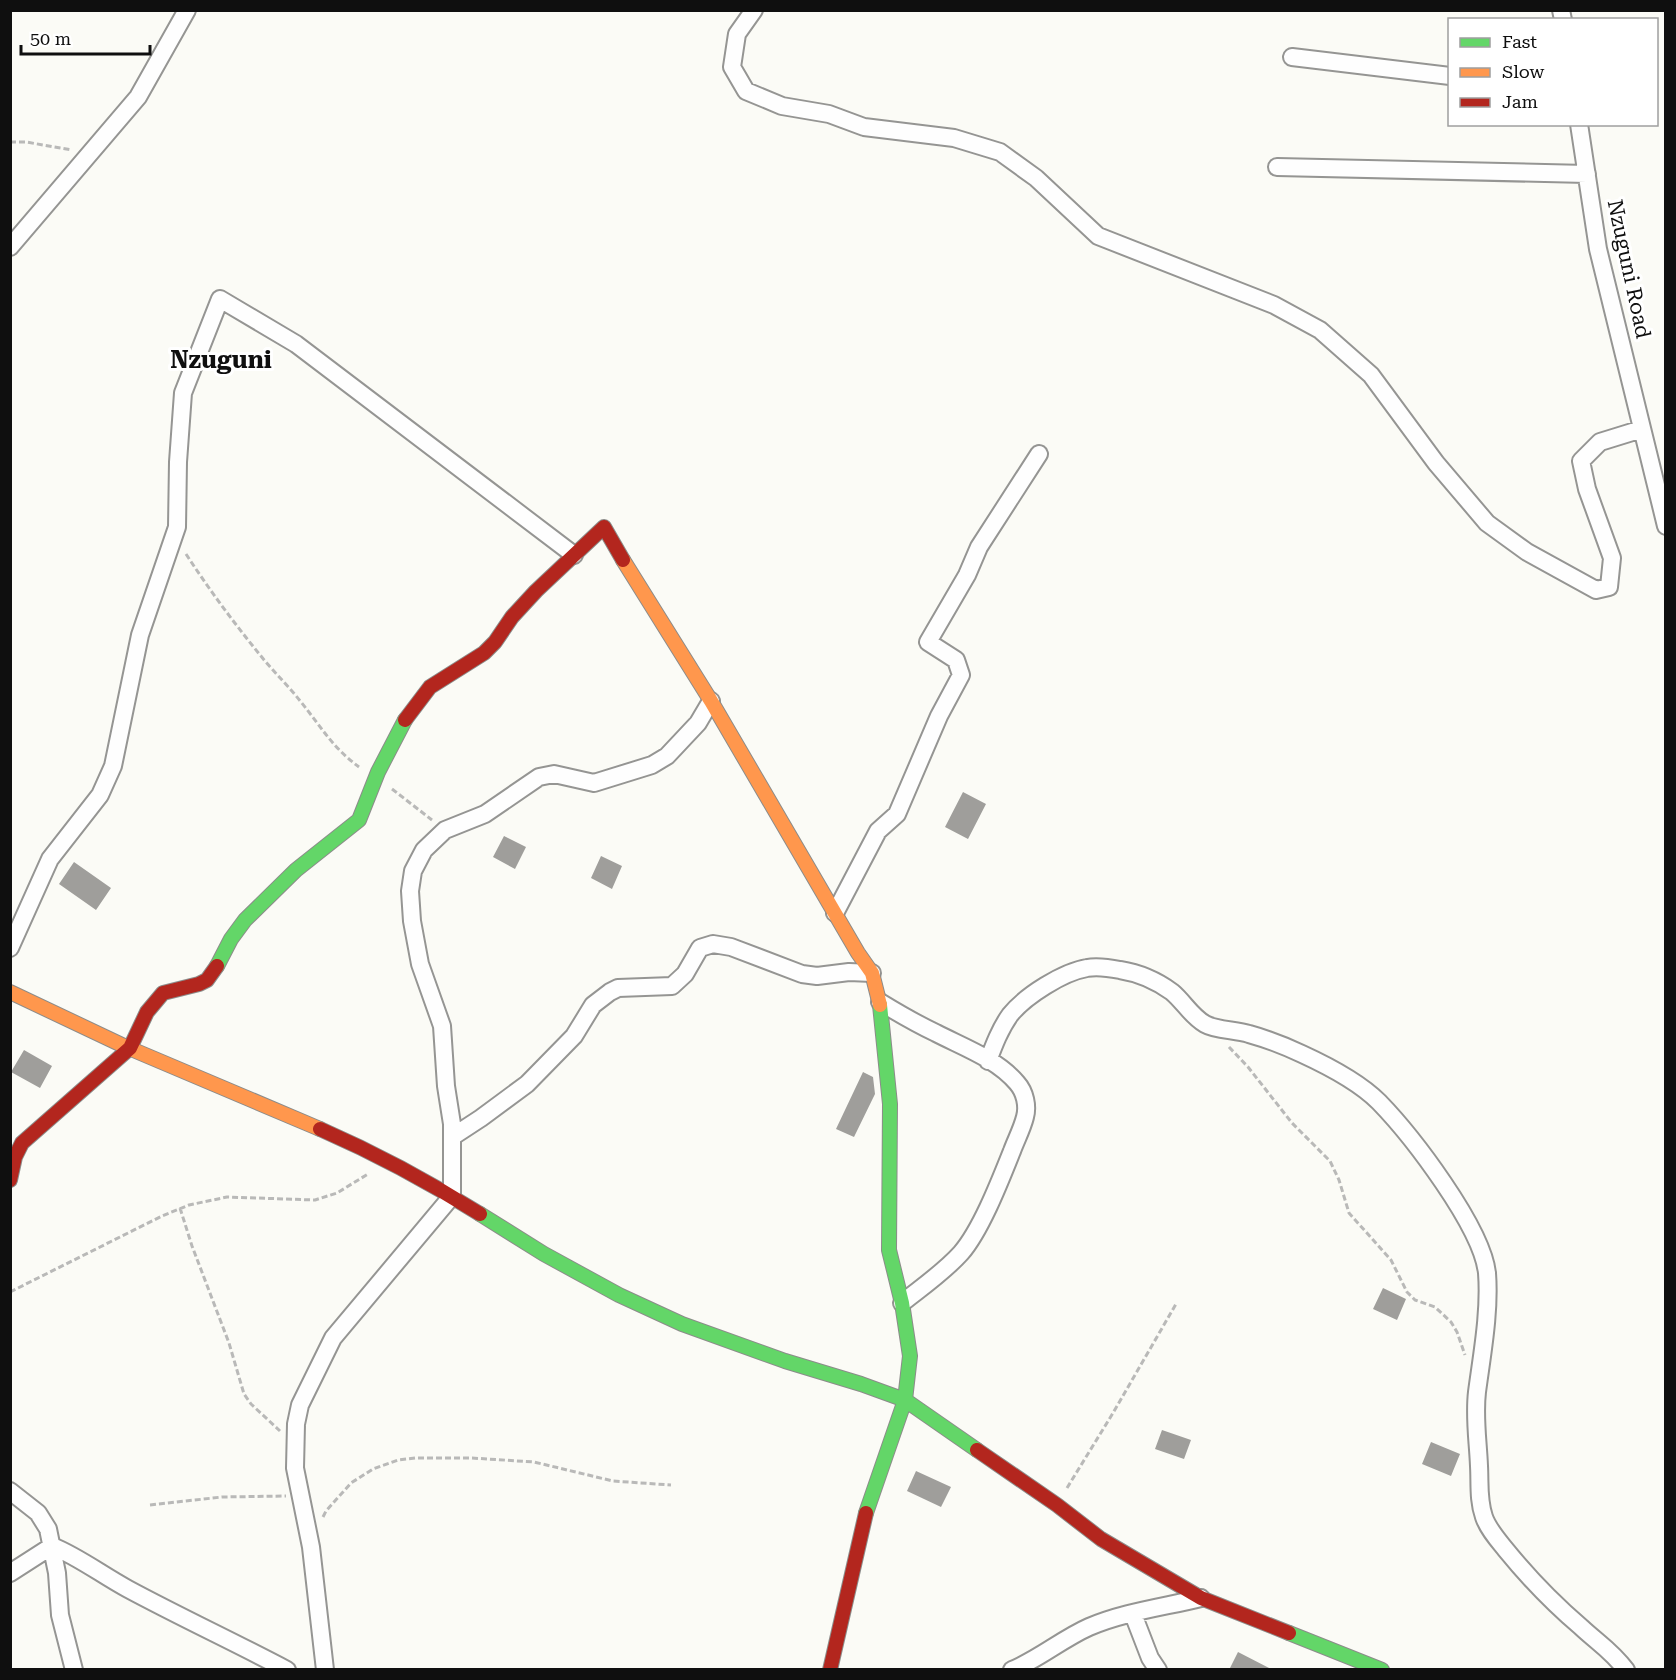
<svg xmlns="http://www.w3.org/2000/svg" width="1676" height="1680" font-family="'Roboto Serif',serif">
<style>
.building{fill:#9f9e9b}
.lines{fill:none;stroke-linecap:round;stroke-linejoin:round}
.street-casing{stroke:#959593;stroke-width:20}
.fast-casing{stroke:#8c8c8a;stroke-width:16}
.slow-casing{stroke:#8c8c8a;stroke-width:16}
.jam-casing{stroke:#8c8c8a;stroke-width:16}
.path{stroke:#b9b9b8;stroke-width:3;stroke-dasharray:6 3;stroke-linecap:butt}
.street{stroke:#fefefe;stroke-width:16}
.fast{stroke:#63d668;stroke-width:14}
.slow{stroke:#ff974d;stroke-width:14}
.jam{stroke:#b3261e;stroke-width:14}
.labels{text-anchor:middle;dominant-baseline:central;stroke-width:6;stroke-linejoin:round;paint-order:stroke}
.street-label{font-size:21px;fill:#0f0f0f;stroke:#fff}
.quarter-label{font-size:24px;font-weight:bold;fill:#0f0f0f;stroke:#fff}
</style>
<rect width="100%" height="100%" fill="#fbfbf6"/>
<path class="building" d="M963,792L986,804L968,839L945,827Z
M504,836L526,847L515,869L493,857Z
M601,856L622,866L612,889L591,878Z
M74,862L111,888L96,910L59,884Z
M24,1050L52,1066L40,1088L11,1072Z
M863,1072L873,1077L875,1094L854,1137L836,1129Z
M1383,1288L1406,1299L1397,1320L1373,1309Z
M1162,1430L1191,1440L1184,1459L1155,1449Z
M1431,1442L1460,1454L1451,1476L1422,1464Z
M916,1471L951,1487L941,1507L907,1491Z
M1238,1652L1273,1670H1229Z"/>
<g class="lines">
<defs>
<path id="street" d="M754,10L737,34L732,67L746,91L782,106L829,114L864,127L954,138L1000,152L1036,178L1098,236L1274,305L1320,330L1371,375L1436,463L1487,523L1527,552L1596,590L1609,587L1612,558L1587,489L1581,461L1600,442L1642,429
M1561,10L1563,20
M1292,57L1450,76
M1579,124L1598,249L1666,526
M1277,167L1587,174
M10,247L138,97L187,10
M835,913L878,831L897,814L939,716L961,675L956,660L928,642L967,575L979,547L1039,454
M10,948L50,859L100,795L113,766L140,635L177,527L178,462L183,393L220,299L296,344L574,555
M880,1002C898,1013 917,1024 936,1033C963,1047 997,1059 1017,1083C1025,1092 1028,1106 1025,1117C1022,1129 1016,1140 1012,1151C1000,1181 981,1230 961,1253C944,1272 922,1287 902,1303
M988,1061C994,1045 1000,1029 1010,1015C1025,996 1063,972 1087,968C1097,966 1110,968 1120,970C1139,973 1157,981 1172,992C1184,1002 1191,1016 1205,1024C1215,1030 1236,1030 1249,1034C1267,1039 1285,1046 1302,1054C1326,1065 1360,1083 1379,1102C1412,1136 1482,1227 1487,1273C1490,1312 1482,1354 1477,1392C1474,1417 1478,1441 1479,1466C1480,1483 1478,1500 1484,1517C1488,1529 1498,1540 1506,1550C1528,1577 1554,1604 1581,1627C1598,1643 1611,1650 1626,1670
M452,1137L481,1118L527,1084L574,1036L593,1005L610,992L618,988L672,986L685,974L700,948L713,944L731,947L802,974L817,976L849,972L872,973
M10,1491L38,1513L48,1529L57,1573L60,1615L74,1670
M10,1573L52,1546C79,1557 102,1575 128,1589C180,1617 234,1642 287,1670
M1133,1614L1150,1658L1158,1670
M325,1670L311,1547L295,1468L296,1424L300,1405L333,1338L452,1196V1124L446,1086L442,1026L420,964L412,921L410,891L413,871L424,850L445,830L485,814L539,777L554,774L594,783L652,765L667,756L698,723L711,701
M1012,1670C1039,1659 1062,1639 1089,1627C1124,1612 1164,1607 1201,1598"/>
<path id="fast" d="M217,966L231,939L245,920L296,870L359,820L378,772L405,720
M480,1214L544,1254L619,1295L682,1324L785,1361L861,1384L905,1400L977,1450
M866,1513L905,1400L910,1356L902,1303L889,1250L890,1104L880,1005
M1289,1633L1382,1670"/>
<path id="slow" d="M623,560L711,701L858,953L872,973L880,1005
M10,992L124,1046L320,1129"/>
<path id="jam" d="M405,720L430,687L484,653L495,642L512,617L536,591L604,527L623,560
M320,1129C375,1153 429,1182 480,1214
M10,1180L15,1157L22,1143L130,1048L147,1012L163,993L199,984L207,980L217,966
M977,1450L1057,1505L1101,1539L1201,1598L1289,1633
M830,1670L866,1513"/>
</defs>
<use href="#street" class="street-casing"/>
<use href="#fast" class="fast-casing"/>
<use href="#slow" class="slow-casing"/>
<use href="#jam" class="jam-casing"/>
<path class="path" d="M10,142H26L72,150
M186,554C210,591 237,627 265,661C277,675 290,688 301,702C322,728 332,747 359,767
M392,789L432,820
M1229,1047L1248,1067L1292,1123L1330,1161L1339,1180L1349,1213L1391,1260L1407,1292L1415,1300L1435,1307L1451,1322L1457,1332L1465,1355
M180,1208L192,1246L229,1343L244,1394L251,1404L280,1431
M10,1292L162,1216L189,1205L227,1197L315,1200L337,1193L368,1174
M1067,1488L1113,1413L1176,1304
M150,1505L222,1497L286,1496
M323,1517L326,1511L351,1483L373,1469L398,1460L416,1458H472L534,1462L613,1481L671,1485"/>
<use href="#street" class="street"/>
<use href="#fast" class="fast"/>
<use href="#slow" class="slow"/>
<use href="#jam" class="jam"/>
</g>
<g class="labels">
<g class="street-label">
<text transform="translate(1629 269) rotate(78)">Nzuguni Road</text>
</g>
<g class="quarter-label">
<text x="221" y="360">Nzuguni</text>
</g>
</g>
<rect width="1676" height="1680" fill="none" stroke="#0f0f0f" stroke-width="24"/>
<rect x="1448" y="18" width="210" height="108" fill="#ffffff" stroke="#9f9f9f" stroke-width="1.5"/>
<rect x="1460" y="38" width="30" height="9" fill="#63d668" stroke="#9f9f9f" stroke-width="1.5"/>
<text x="1502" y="48" font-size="18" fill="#0f0f0f">Fast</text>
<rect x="1460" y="68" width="30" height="9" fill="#ff974d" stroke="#9f9f9f" stroke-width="1.5"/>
<text x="1502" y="78" font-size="18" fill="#0f0f0f">Slow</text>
<rect x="1460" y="98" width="30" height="9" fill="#b3261e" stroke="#9f9f9f" stroke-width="1.5"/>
<text x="1502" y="108" font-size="18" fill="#0f0f0f">Jam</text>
<path d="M21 45v9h129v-9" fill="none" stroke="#0f0f0f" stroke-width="3"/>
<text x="30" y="45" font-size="18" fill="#0f0f0f" stroke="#ffffff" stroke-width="4.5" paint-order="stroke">50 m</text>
</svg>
